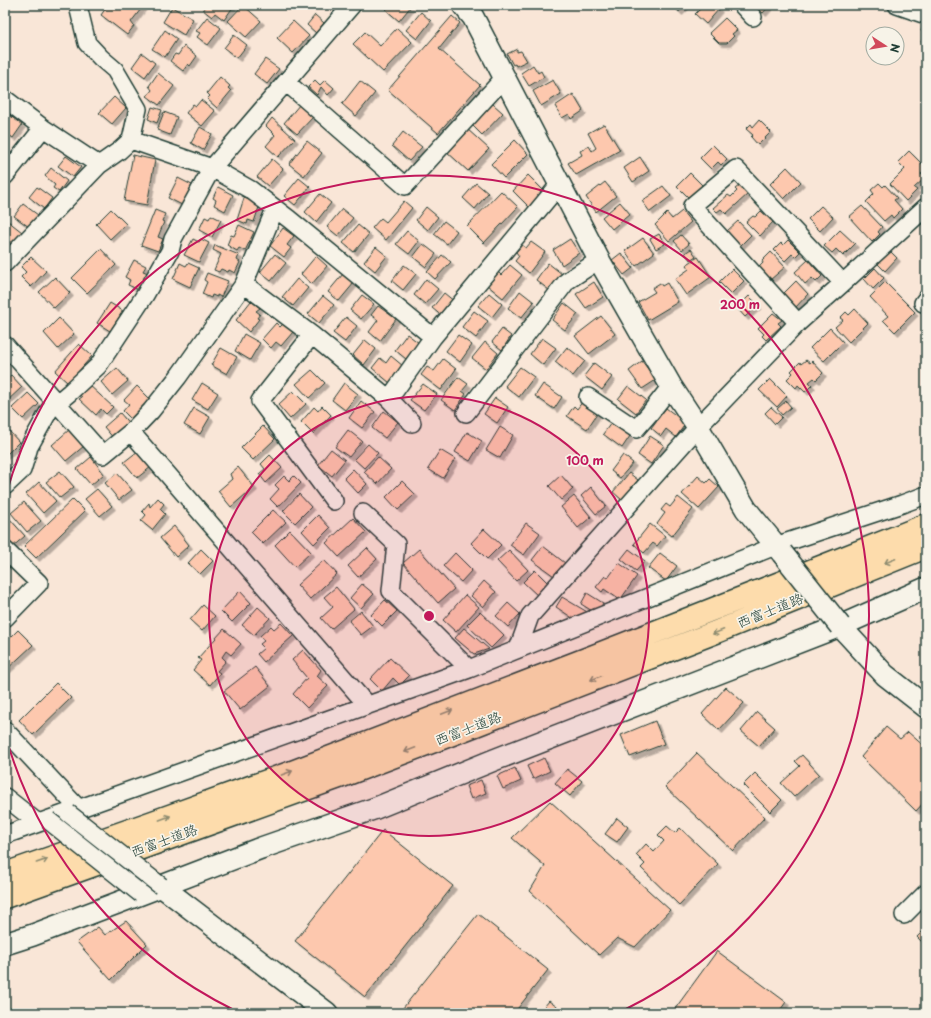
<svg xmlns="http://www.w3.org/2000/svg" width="931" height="1018" font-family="'Playpen Sans','Klee One',sans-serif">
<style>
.building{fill:#fdc8ae;stroke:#1f3d34;filter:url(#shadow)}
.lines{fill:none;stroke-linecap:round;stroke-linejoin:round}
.minor-casing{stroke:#1f3d34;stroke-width:20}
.tertiary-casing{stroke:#1f3d34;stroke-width:24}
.motorway-casing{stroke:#1f3d34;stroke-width:25}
.minor{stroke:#f7f3e8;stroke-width:17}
.tertiary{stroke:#f7f3e8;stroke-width:21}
.motorway{stroke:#fddcac;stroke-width:22}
.minor-bridge-casing{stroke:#1f3d34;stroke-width:20;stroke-linecap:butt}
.tertiary-bridge-casing{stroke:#1f3d34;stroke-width:24;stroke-linecap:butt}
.minor-bridge{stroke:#f7f3e8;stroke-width:17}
.tertiary-bridge{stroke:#f7f3e8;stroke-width:21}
.oneway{stroke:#8e8c70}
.ring{fill:none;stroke:#c2185b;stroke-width:2}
.labels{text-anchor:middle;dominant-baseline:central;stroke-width:3.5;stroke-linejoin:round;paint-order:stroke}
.street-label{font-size:14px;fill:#1f3d34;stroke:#f7f3e8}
.centre{fill:#c2185b;stroke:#f7f3e8;stroke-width:2}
.ring-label{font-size:12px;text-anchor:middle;font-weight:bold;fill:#c2185b;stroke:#f7f3e8;stroke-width:3.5;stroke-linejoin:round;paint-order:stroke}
</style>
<defs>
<filter id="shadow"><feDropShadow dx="3.5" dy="3.5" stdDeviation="0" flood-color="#0004"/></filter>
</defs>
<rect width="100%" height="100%" fill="#f9e6d7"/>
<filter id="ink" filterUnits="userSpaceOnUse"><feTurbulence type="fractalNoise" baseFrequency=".025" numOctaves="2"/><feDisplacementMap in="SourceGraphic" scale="8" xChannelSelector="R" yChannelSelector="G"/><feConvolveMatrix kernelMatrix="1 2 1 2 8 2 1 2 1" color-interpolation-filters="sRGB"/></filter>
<g filter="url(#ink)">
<path class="building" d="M108,5H144L131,22L134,26L127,35L101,15Z
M206,5H231L233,7L224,20L215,13L212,17L203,10Z
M243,5L261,21L246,37L228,21Z
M391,5H412L399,21L386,10Z
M672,5H686L679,12Z
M704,5H714L719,9L706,24L695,14Z
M754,5H770L763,13Z
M172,7L193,19L184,35L163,22Z
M421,12L431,21L417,39L406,30Z
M315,15L324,23L316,33L307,25Z
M452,16L460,23L439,49L480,85L438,133L388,90Z
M207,17L221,28L208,45L197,37L200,33L196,31Z
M725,18L737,30L732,34L734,36L727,43H719L709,33Z
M293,21L309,36L293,53L277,38Z
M926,21V45L921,42L926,33L921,31Z
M397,28L412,42L383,72L353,44L365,32L380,46Z
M165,30L177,39L165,57L152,49Z
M234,35L247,45L237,58L224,48Z
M184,46L197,56L190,66L188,64L183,71L170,61L175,54L178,55Z
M517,49V52L521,51L527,61L516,66L515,64L513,65L507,54Z
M142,53L155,63L145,77L132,67Z
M265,59L279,69L267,84L254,74Z
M533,65L538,73L541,71L544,77L529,86L521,73Z
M158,73L174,86L159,105L147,96L152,90L149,86Z
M220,77L230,86L228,88L231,91L217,108L207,99L210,96L207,93Z
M315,80L320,85L325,80L334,88L328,95L321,87L317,95L308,87Z
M553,80L561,94L541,106L533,91Z
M360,81L375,93L356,116L342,104Z
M573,94L583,111L571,119L569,114L562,118L555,106Z
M114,97L126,108L112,124L99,113Z
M201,100L215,111L202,126L186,113L193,104L196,106Z
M300,104L314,116L297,134L284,123Z
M493,104L503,113L482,135L472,125Z
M152,107L162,110L157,123L148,119Z
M164,112L177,117L170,135L157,130Z
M8,114L22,125L13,138L5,132V118Z
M272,118L295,139L278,157L266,146L275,135L266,126Z
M759,120L771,132L758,145L751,137L753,135L746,129L751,124L753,127Z
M604,124L620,150L576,175L568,163L582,155L580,151L589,146L592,151L596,148L588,133Z
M200,127L212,134L203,150L191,143Z
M466,128L489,149L468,171L446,151Z
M403,132L422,147L409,161L392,146Z
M515,140L528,154L504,178L491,164Z
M307,141L322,153L304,176L289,164Z
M713,145L727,159L721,165L718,162L711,169L700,158Z
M909,151L926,168V170L921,174L925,178L914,188L917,190L906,201L890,184L905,169L898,162Z
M133,155L155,160L147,205L124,201Z
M66,156L81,167L73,177L58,166Z
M640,157L649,171L633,182L624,168Z
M272,159L283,169L268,186L257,177Z
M787,167L801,182L784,199L770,184Z
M51,168L67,181L59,192L53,188L55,185L45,176Z
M690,173L702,185L689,198L677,186Z
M528,175L544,191L529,207L513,191Z
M178,178L192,185L182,205L168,198Z
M299,178L310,187L295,205L284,196Z
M605,182L616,196L596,212L586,197Z
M476,183L488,193L475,209L463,198Z
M879,183L883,187L885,185L897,198L894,200L902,209L893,218L891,215L884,221L866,202L874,194L871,190Z
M740,185L748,194L726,214L721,209L717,212L713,208L728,195L731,197L737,191L735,189Z
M663,186L671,196L650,212L642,201Z
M37,187L52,198L44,209L29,197Z
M218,187L233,195L225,211L214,205L216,200L213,198Z
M501,191L518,207L484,243L467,226Z
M320,194L331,203L316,222L305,212Z
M244,198L260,204L254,222L248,220L247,224L237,220Z
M404,201L412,208L386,240L372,228L381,218L386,222Z
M620,202L630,214L612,229L602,217Z
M23,204L38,215L29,227L14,216Z
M821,206L833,217L820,231L808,219Z
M862,206L882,227L878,232L880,234L872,242L849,217Z
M426,207L438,217L428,230L416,220Z
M111,209L126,224L110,239L96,224Z
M342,209L353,218L338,236L327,227Z
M155,210L165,214L162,221L164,222L158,237L163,239L158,251L141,245Z
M682,211L691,222L669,241L655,225L667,213L672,219Z
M761,211L773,222L760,236L746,222L753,216L755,217Z
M211,215L221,220L212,237L199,230L205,217L209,219Z
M8,221L22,232L11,246L5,241V225Z
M444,221L457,231L447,244L434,234Z
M738,221L751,235L740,246L727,231Z
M239,225L254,232L245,251L239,248L237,251L227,245L231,235L234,236Z
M358,225L369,234L354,252L343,243Z
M283,228L294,236L287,245L291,248L284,257L270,246Z
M840,230L855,244L843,256L836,249L832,253L824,246Z
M407,231L419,241L409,254L396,244Z
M659,234L665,244L656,249L650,239Z
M681,235L689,244L682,250L674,241Z
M643,238L654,253L636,266L625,251Z
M193,239L199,242L201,239L209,243L199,262L184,255Z
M570,239L579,253L562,265L553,250Z
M788,240L800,252L795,257L792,254L785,261L774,250L781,243L783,245Z
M531,242L545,252L529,273L515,261L519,256L516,252L522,245L526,248Z
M423,244L436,254L426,267L413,257Z
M215,245L239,255L237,260L240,262L235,273L229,270L228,272L221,269L219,272L214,270L221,254L213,250Z
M376,247L387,256L375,271L364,262Z
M101,249L116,265L87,293L72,278Z
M691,249L696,256L690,260L685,253Z
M889,250L897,258L885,271L877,263Z
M771,252L785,267L770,280L758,268L763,263L762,261Z
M621,253L633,268L624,275L612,260Z
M275,254L286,263L271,281L260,272Z
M442,255L451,262L435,279L427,272Z
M316,256L327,266L312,284L301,274Z
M31,257L46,271L31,287L21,277L26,272L21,267Z
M698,257L711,277L686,295L675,279L689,269L686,265Z
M134,260L146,266L143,271L148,273L139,290L128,285L130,280L125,277Z
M808,260L822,276L816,282L812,278L805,284L795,272Z
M180,263L186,266L188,263L199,268L190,287L173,279Z
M548,263L562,274L549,290L536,280Z
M404,265L416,274L403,290L392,281Z
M510,265L522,275L503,298L487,285L498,272L501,275Z
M875,268L884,278L873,289L864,279Z
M732,269L744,281L731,294L719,282Z
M207,273L228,281L221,297L217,295V297L212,295L211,298L202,294L207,282L204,280Z
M343,274L354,283L339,301L328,292Z
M55,277L70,293L54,308L39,292Z
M297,279L308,288L293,306L282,297Z
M426,279L438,289L425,304L414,295Z
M796,281L808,294L795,308L782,295Z
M594,282L603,297L586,308L576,294Z
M885,282L915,312L895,332L883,320L888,316L870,297Z
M660,283L662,286L667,283L678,302L648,320L638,302L655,292L652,288Z
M520,291L534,302L521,318L508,308Z
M444,293L455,302L443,317L432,308Z
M489,293L502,304L492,317L478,306Z
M362,295L374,304L361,319L350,310Z
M323,296L334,305L319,323L308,314Z
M749,296L758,305L745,317L737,308Z
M251,301L260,308L256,311L260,314L257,318L259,319L249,332L236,320Z
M110,303L123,311L110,331L97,323Z
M564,303L578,314L565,330L552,320Z
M378,306L396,319L380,341L369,332L378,320L371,315Z
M855,309L868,323L849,342L835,327L843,320L840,318L846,312L849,315Z
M474,311L488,321L476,338L462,327Z
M773,313L782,320L778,323L781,326L766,340L762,336L764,334L758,328Z
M601,316L615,334L589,354L575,336Z
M346,317L357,326L345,342L333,333Z
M59,318L74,334L58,349L44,333Z
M276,323L280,327L283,324L293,332L281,346L276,342L271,348L262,339Z
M830,328L843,342L824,361L810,348Z
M502,329L511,336L502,350L492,342Z
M244,334L260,343L250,360L235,351Z
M407,334L419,343L406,359L395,350Z
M458,335L472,345L460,362L446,351Z
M542,338L556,348L543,365L530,354Z
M365,340L376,349L364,365L353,355Z
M485,342L498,353L486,369L472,358Z
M79,344L92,356L68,383L55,371Z
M567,347L585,361L573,376L555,362Z
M221,348L237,357L227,374L211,365Z
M391,356L403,366L390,383L372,368L380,358L386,363Z
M443,359L456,369L441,390L421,375L427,367L434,371Z
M806,360L810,363L812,361L823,373L816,380L814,378L809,382L812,385L805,392L798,385L796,388L787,379L793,373L791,371L800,362L801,364Z
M642,361L656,380L642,389L629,371Z
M594,363L612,377L602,390L584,376Z
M520,367L534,377L519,397L505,386Z
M117,368L128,381L112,395L101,382Z
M312,370L325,383L309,398L296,384Z
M11,375L22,387L6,402L5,381Z
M458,377L468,384L462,391L466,394L455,410L441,400Z
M770,379L787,396L777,407L759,390Z
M202,383L218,393L208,409L192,400Z
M344,383L358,394L345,410L332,400Z
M88,384L113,407L106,414L101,409L96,415L79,399L82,397L78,394Z
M423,384L437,394L424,410L410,400Z
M543,384L562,397L554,409L535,396Z
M137,386L151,400L132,420L123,411L129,404L124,400Z
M628,386L646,400L636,413L618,399Z
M293,391L306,404L290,419L278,405Z
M28,393L39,404L23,419L12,408Z
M495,398L508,407L497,423L484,414Z
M361,401L375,412L362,428L349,418Z
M583,401L599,411L587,429L567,416L574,406L577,409Z
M786,401L791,407L782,415L777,409Z
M322,406L331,415L313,434L301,422L314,407L318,411Z
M771,407L782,417L775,424L765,413Z
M194,408L210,417L200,434L184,425Z
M666,408L686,423L676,437L666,429L661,436L651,428Z
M384,411L398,422L385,438L372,428Z
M120,413L131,426L115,440L104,427Z
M611,423L630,436L622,448L603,434Z
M263,426L275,439L253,460L241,448Z
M500,427L513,435L500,458L486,450Z
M70,429L84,446L66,461L52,445Z
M348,430L362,441L349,457L335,447Z
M9,431L19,442L5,456V434Z
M467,432L482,441L470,461L455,452Z
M650,436L664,445L651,464L638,455Z
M368,444L378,453L364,468L354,459Z
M331,449L345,460L332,476L318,465Z
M440,450L455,459L443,478L428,469Z
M138,451L151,467L137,478L124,462Z
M270,455L282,468L266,483L259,474L265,469L261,464Z
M623,455L633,463L620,478L611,471Z
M91,457L104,474L91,485L77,469Z
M378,457L391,469L377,484L364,472Z
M238,467L254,487L231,507L218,491L232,479L230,474Z
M353,469L367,484L358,493L344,478Z
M60,471L74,487L60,498L46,482Z
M117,473L132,490L119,500L105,483Z
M629,473L638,480L622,500L613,492Z
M561,475L573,489L561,500L549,486Z
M284,476L289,481L294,476L301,483L278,507L270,499L279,489L275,485Z
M698,476L706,483L710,479L719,487L699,509L682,494Z
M402,481L415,494L398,510L386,497Z
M39,482L56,501L43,513L26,494Z
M591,487L606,506L596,514L581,496Z
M97,489L112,506L100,516L85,499Z
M299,494L311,507L295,523L283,511Z
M574,496L591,517L578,528L561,507Z
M678,497L693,509L672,536L657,524L665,513L661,510L666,504L670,507Z
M158,498L164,504L160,509L165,514L152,530L141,521L146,515L142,511L149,503L150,507Z
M73,499L85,511L36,558L24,546Z
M24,502L41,521L27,532L11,513Z
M273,510L286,522L263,544L251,532Z
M318,515L330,528L314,544L302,531Z
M8,517L25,536L11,548L5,541V519Z
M353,518L366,532L339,557L326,543Z
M526,523L540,533L524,555L510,545Z
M650,524L665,536L657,546L653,543L644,553L634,544Z
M174,526L189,545L176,557L160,538Z
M484,529L501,545L487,559L471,543Z
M290,530L311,552L295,567L275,545Z
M543,546L565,563L554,576L532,560Z
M367,548L377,559L358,577L348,566Z
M201,549L213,561L200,574L188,563Z
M419,549L454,589L438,603L403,563Z
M629,549L645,561L636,571L621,559Z
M509,550L528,570L516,581L497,561Z
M455,553L472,570L461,582L443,566Z
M660,553L677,566L666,581L648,568Z
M324,560L337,574L310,599L297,585Z
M619,563L637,576L620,600L604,589L602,592L596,587L605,576L608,578Z
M535,570L549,584L538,596L523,582Z
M484,581L496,592L483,607L471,596Z
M362,584L374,594L361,608L350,598Z
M336,587L354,609L331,629L321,618L333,607L324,597Z
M240,591L251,603L232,622L221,611Z
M587,593L603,603L597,614L581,604Z
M465,595L479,607L456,632L443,620Z
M562,597L589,613L574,619L556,607Z
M385,600L397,611L382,626L371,615Z
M508,603L520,614L508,627L496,616Z
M203,605L215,616L202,631L190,620Z
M258,607L270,618L254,635L242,625Z
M361,611L373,626L361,635L349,621Z
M480,612L504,635L491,648L467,625Z
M281,623L293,636L264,662L257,654L264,648L260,644L264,641L260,636L271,626L274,629Z
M464,628L489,649L474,654L455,638Z
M224,629L241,644L231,655L226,651L222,657L226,661L217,671L220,673L210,685L193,670L201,660L198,658Z
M18,630L33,645L5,671V643Z
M303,650L321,670L317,676L328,686L307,708L293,694L307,678L292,660Z
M390,658L409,676L400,685L393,678L382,691L370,679Z
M255,667L270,686L240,710L224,691Z
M56,683L71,698L33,735L19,720Z
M726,687L744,703L719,730L702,714Z
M757,712L775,728L759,746L741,731Z
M655,721L664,744L630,757L621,735Z
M886,727L900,739L908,732L926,748V800L916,811L861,757Z
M697,753L765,817L733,851L665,787Z
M802,755L819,774L794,797L781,783L800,766L795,761Z
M544,758L550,771L533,779L527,766Z
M515,768L521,781L503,789L497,776Z
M567,769L582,781L570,796L555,783Z
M755,773L782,800L770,812L743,785Z
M481,780L486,793L471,799L466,786Z
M550,801L670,910L635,947L617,938L599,955L530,891L545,866L512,838Z
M617,818L628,827L617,842L605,834Z
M667,826L675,833L680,828L718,864L679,905L641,868L645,864L636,855L646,844L654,852L664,841L658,835Z
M383,830L453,886L365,997L295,941Z
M478,914L548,970L514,1013H399Z
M126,921L147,944L111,980L77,942L98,927L105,935Z
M926,928V946L917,937Z
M717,951L786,1002L778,1013H672Z
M549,1001L565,1013H539Z"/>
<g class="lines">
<defs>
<path id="minor" d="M79,5V10L87,43L101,58L115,70L138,109L131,140
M742,5L753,17
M897,5L926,15
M286,82L405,186L505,77
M5,99L43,128L99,165
M5,176L43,128
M5,263L99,165L119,151L131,140L212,168L251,190L289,219L433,337
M244,284L312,335L389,399L412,423
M923,303L926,299
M798,323L692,206L736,169L843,283
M312,335L260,401L334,501
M5,345L103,455L131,432L151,411L178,377L244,284L275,209
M588,397L636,429L650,413L671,386
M389,399L433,337L559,185
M466,413L567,281L599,260
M131,432L367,705
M5,486L22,470L29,447L50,409L69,393L98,366L145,295L170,251L173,239L212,168L352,5
M363,513L396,544L391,591L469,669
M5,550L39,583L5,618
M518,649L530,616L698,427L798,323L843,283L926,207
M5,730L79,809
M5,797L38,823
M5,835L469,669L775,546L902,504L926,495
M904,915L926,893"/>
<path id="tertiary" d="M463,5L473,17L599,260L671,386L698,427L746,509L782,553
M840,626L885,675L926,707
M161,886L327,1013
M5,944L33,935L141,894L261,848L376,808L494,760L840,626L926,588"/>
<path id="motorway" d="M5,874L153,822L292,772L594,656L836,561L926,525
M5,897L345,775L455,733L716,632L926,547"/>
</defs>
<use href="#minor" class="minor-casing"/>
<use href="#tertiary" class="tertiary-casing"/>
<use href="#motorway" class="motorway-casing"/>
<use href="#minor" class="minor"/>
<use href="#tertiary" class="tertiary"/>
<use href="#motorway" class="motorway"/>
<defs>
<path id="minor-bridge" d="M68,813L161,886
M48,820L141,894"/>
<path id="tertiary-bridge" d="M782,553L840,626"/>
</defs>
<use href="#minor-bridge" class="minor-bridge-casing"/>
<use href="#tertiary-bridge" class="tertiary-bridge-casing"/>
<use href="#minor-bridge" class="minor-bridge"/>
<use href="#tertiary-bridge" class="tertiary-bridge"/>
</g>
<defs><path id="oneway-shaft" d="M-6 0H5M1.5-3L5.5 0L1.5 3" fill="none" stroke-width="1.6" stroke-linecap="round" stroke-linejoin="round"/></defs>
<g class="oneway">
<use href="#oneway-shaft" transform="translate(890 561) rotate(158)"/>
<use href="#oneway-shaft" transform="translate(718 632) rotate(158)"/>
<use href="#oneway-shaft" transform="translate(596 678) rotate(159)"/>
<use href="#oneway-shaft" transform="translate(447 712) rotate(-21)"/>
<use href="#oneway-shaft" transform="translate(410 750) rotate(159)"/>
<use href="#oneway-shaft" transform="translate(287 773) rotate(-20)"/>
<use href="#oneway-shaft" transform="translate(165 818) rotate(-20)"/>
<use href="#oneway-shaft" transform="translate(42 861) rotate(-19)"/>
</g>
</g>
<circle cx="429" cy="616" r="220" fill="#c2185b" fill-opacity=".12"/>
<g class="ring">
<circle cx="429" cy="616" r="220"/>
<path d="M236 1011A440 440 0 0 1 5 734M5 498A440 440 0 1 1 622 1011"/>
</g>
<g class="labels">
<g class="street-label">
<text transform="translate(770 610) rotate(-22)">西富士道路</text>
<text transform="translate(468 728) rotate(-21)">西富士道路</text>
<text transform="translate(164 840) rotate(-20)">西富士道路</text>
</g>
</g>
<circle cx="429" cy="616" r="6" class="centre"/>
<g class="ring-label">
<text x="740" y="309">200 m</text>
<text x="585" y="465">100 m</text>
</g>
<rect width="931" height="1018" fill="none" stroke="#f7f3e8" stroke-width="20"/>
<rect x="10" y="10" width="911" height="998" fill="none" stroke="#1f3d34" stroke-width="1.5" filter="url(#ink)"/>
<g transform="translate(885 46) rotate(102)"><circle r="19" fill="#f7f3e8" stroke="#a1aaa0"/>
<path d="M0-3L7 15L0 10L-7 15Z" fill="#d1495b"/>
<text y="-6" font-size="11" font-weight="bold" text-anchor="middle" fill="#1f3d34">N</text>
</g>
</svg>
